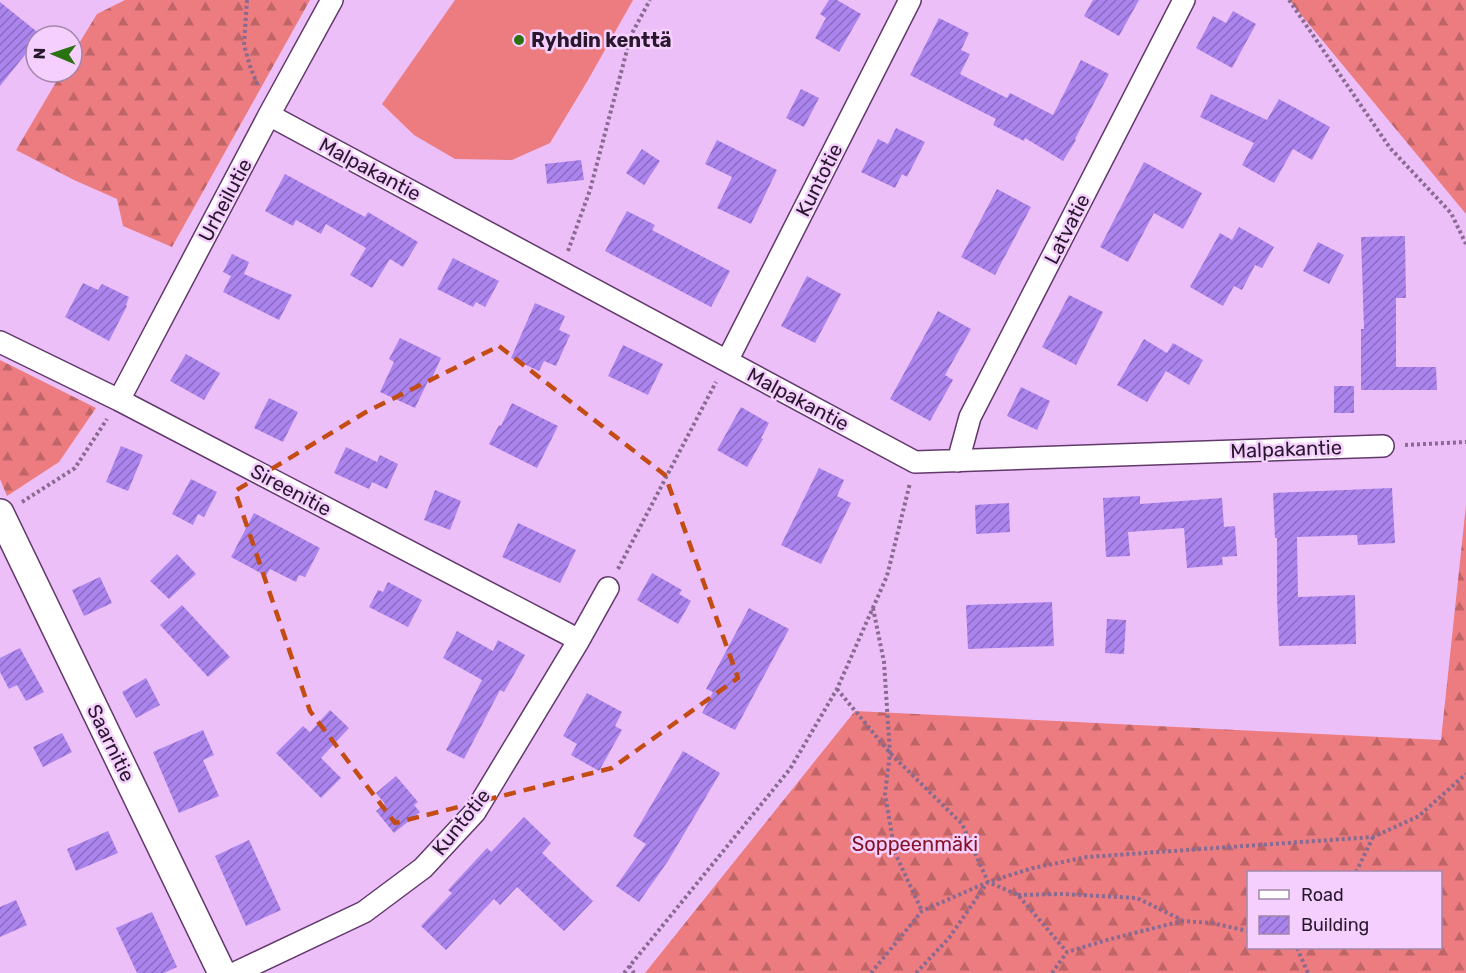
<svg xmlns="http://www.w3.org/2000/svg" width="1466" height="973" font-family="Rubik,sans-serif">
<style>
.forest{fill:url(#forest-firs);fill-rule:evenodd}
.pitch{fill:#ec7c7f}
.building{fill:url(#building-hatch)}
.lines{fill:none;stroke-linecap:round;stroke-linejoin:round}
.minor-casing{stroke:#61396b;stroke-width:24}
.tertiary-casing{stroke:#61396b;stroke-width:30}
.path{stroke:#896a90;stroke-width:4;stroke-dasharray:3 3;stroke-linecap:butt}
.minor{stroke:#fff;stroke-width:21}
.tertiary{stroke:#fff;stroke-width:27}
.marked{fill:none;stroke:#c24c13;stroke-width:4.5;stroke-dasharray:12 8;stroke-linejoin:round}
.poi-dot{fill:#297111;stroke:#f5d0fe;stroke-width:2}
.labels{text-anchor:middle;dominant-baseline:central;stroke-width:5;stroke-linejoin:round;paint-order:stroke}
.poi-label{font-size:20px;font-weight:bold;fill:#29182d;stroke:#f5d0fe;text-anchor:start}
.street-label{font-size:20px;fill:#29182d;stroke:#f5d0fe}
.park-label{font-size:20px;fill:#861225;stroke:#f5d0fe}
</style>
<defs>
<pattern id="forest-firs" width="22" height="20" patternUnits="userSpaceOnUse" patternTransform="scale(1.5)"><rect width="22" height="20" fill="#ec7c7f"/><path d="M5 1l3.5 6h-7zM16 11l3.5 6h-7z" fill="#bf6568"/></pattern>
<pattern id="building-hatch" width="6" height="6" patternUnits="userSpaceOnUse" patternTransform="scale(1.5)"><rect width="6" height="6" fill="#ab84ee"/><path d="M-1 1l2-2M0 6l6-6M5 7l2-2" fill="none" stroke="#8b6bc1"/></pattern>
</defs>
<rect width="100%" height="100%" fill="#edbff8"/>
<path class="forest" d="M125,0H310L172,247L123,226L117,199L74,180L16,150L62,72H72V55L97,14Z
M1289,0H1466V214Z
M0,360L96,408L59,462L7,496L0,479Z
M1466,505V973H645L855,711L1441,740ZM1440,872V948H1248V872Z"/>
<path class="pitch" d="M455,0H633L588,80L550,143L512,160L455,159L414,135L382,104Z"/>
<path class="building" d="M829,0H837L861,14L839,52L815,38L826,18L820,14Z
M1093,0H1139L1119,36L1084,16Z
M0,2L41,35L40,36H36V41L0,86Z
M1233,11L1256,24L1232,68L1196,48L1213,16L1226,23Z
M939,18L969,33L961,50L970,54L960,74L1007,98L1010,93L1053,115L1081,60L1109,74L1075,139L1076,140L1063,161L1025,138L1024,141L993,125L996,119L910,75Z
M801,89L819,98L804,127L786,118Z
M1211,94L1267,120L1279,99L1330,127L1312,160L1293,149L1274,183L1242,165L1254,143L1200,117Z
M896,128L925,142L907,177L902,174L895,188L861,172L878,139L888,144Z
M717,140L777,170L751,224L717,208L732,177L705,164Z
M642,149L660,161L644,185L626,173Z
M581,160L584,180L547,184L545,164Z
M1144,162L1202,193L1183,229L1154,213L1128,262L1100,247Z
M285,174L365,217L368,212L418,242L403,267L390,259L372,288L350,275L366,248L326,224L321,234L296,220L293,226L265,211Z
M997,189L1031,207L995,275L961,257Z
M627,211L655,225L652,230L730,271L711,307L605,251Z
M1239,227L1274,247L1262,268L1255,265L1242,290L1234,286L1223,306L1190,287L1220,233L1232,240Z
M1405,236L1406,298H1396V367H1436L1437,390H1361V329H1364L1361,237Z
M1318,242L1344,255L1329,284L1303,271Z
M232,254L249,262L244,274L292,295L279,320L223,292L231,276L223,272Z
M453,258L499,281L485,307L476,302L473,307L437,289Z
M807,276L841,294L815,343L781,326Z
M83,283L98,290L102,284L129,297L126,305L127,306L109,341L65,317Z
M1069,295L1103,312L1076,365L1042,347Z
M535,303L565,316L559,330L570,335L556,366L544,361L539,371L511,358Z
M938,311L971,329L945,375L953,380L930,421L890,399Z
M400,338L441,358L431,380L429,379L415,408L380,392L394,362L389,359Z
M1144,339L1167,353L1173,343L1203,360L1189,385L1166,371L1147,402L1117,385Z
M623,345L663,364L648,395L608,376Z
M186,354L220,373L204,400L170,381Z
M1334,386H1354V413H1334Z
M1021,387L1050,401L1037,430L1007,416Z
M269,398L298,412L283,442L254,428Z
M512,403L558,426L537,468L489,444L499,425L501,426Z
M741,407L769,423L761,438L763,439L747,467L717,450Z
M121,446L143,455L128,491L106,482Z
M346,447L377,462L380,455L398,464L387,489L372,482L369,489L334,473Z
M819,468L844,480L837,496L851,503L821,564L781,545Z
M191,479L217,492L204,517L198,514L193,525L172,514Z
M1392,488L1395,543L1358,545L1357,535L1297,537L1298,597L1355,595L1356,644L1279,646L1277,597V538H1275L1273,493Z
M435,490L461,501L450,530L424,520Z
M1140,496V504L1222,498L1224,527L1235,526L1237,556L1222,557L1223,565L1187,568L1184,528L1128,532L1130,556L1106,557L1103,498Z
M1009,503L1010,532L976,534L975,505Z
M254,513L320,548L305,577L299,575L296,582L270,569L266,576L231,557Z
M518,523L576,550L560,583L502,557Z
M177,554L196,574L169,599L150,581Z
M652,573L682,590L679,594L691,601L678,624L637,600Z
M100,577L112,603L84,616L72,590Z
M388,582L422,600L408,627L369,607L378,590L383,592Z
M1052,602L1054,646L968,649L966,605Z
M182,605L230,657L208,677L160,625Z
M749,608L789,629L735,730L702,713L713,692L706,689Z
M1107,619L1126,620L1124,654L1105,653Z
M457,631L493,651L498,640L525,655L504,692L500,690L464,759L446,750L482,680L443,658Z
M20,648L44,692L26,701L17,685L9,689L0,672V658Z
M146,678L160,705L136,718L122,692Z
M587,693L622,712L615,726L622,730L599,771L571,755L577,744L563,736Z
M330,710L349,728L321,758L341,778L321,798L276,753L303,726L310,732Z
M203,730L214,755L203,760L219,796L179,813L153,752Z
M62,733L72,752L43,767L33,747Z
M683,751L720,773L668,861L639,902L616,886L646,844L633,836Z
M396,776L418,802L414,805L420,812L394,833L376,811L385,804L376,793Z
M524,817L551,843L542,853L593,901L564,931L517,887L500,905L494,899L446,950L421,926L452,893L448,890L487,848L491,852Z
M108,831L118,853L76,871L67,849Z
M249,840L281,910L246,926L215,856Z
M16,900L27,925L0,937V907Z
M152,912L177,967L164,973H137L116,928Z"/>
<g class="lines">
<defs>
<path id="minor" d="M269,115L915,462L1383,446
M0,342L119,400L579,640
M727,361L910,0
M119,400L269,115L332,0
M958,461L970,417L1184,0
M235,973L364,912L423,868L475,812L579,640L608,588"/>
<path id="tertiary" d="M0,513L222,973"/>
</defs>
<use href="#minor" class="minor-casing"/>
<use href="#tertiary" class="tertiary-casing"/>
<path class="path" d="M247,0L244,45L250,66L258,86
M1289,0L1390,148L1451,213L1466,244
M568,251L590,190L631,35L650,0
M1405,445L1466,442
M22,502L75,468L107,419
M618,569L716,382
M873,608L884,662L890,753L885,794L895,853L922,911
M837,689L890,753L962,824L988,882L1018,895L1067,952
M1356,872L1373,837
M1018,895L1062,894L1137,898L1182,920
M1297,948L1308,973
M629,966L634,973
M624,973L790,769L837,689L887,576L910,483
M871,973L922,911L988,882L1033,868L1087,857L1373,837L1419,816L1466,774
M916,973L949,938L987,883
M1052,973L1067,952L1107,940L1182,921L1212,923L1248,931"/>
<use href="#minor" class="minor"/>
<use href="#tertiary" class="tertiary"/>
</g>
<path class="marked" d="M499,346L665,475L738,678L612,768L395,823L310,711L235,491L366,412Z"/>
<circle class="poi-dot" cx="519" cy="40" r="6"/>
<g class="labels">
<g class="poi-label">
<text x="531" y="40">Ryhdin kenttä</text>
</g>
<g class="street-label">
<text transform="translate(370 169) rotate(28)">Malpakantie</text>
<text transform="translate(819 180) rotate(-63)">Kuntotie</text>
<text transform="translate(225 200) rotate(-62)">Urheilutie</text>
<text transform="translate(1067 229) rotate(-63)">Latvatie</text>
<text transform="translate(798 399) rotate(28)">Malpakantie</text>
<text transform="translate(1286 449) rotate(-2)">Malpakantie</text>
<text transform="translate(291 490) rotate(28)">Sireenitie</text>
<text transform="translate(111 743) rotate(64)">Saarnitie</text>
<text transform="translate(461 822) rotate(-51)">Kuntotie</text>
</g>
<g class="park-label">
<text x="915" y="844">Soppeenmäki</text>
</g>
</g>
<rect x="1247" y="871" width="195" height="78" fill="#f5d0fe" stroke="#a386aa" stroke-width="1.5"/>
<rect x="1259" y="890" width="30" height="9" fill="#ffffff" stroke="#a386aa" stroke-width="1.5"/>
<text x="1301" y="901" font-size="18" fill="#29182d">Road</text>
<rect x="1259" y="916" width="30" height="18" fill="url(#building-hatch)" stroke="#a386aa" stroke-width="1.5"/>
<text x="1301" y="931" font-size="18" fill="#29182d">Building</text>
<g transform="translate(54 54) rotate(272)"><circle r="28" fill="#f5d0fe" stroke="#a386aa" stroke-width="1.5"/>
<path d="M0-4.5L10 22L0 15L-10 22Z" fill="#297111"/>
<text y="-9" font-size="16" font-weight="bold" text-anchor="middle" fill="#29182d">N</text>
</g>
</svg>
